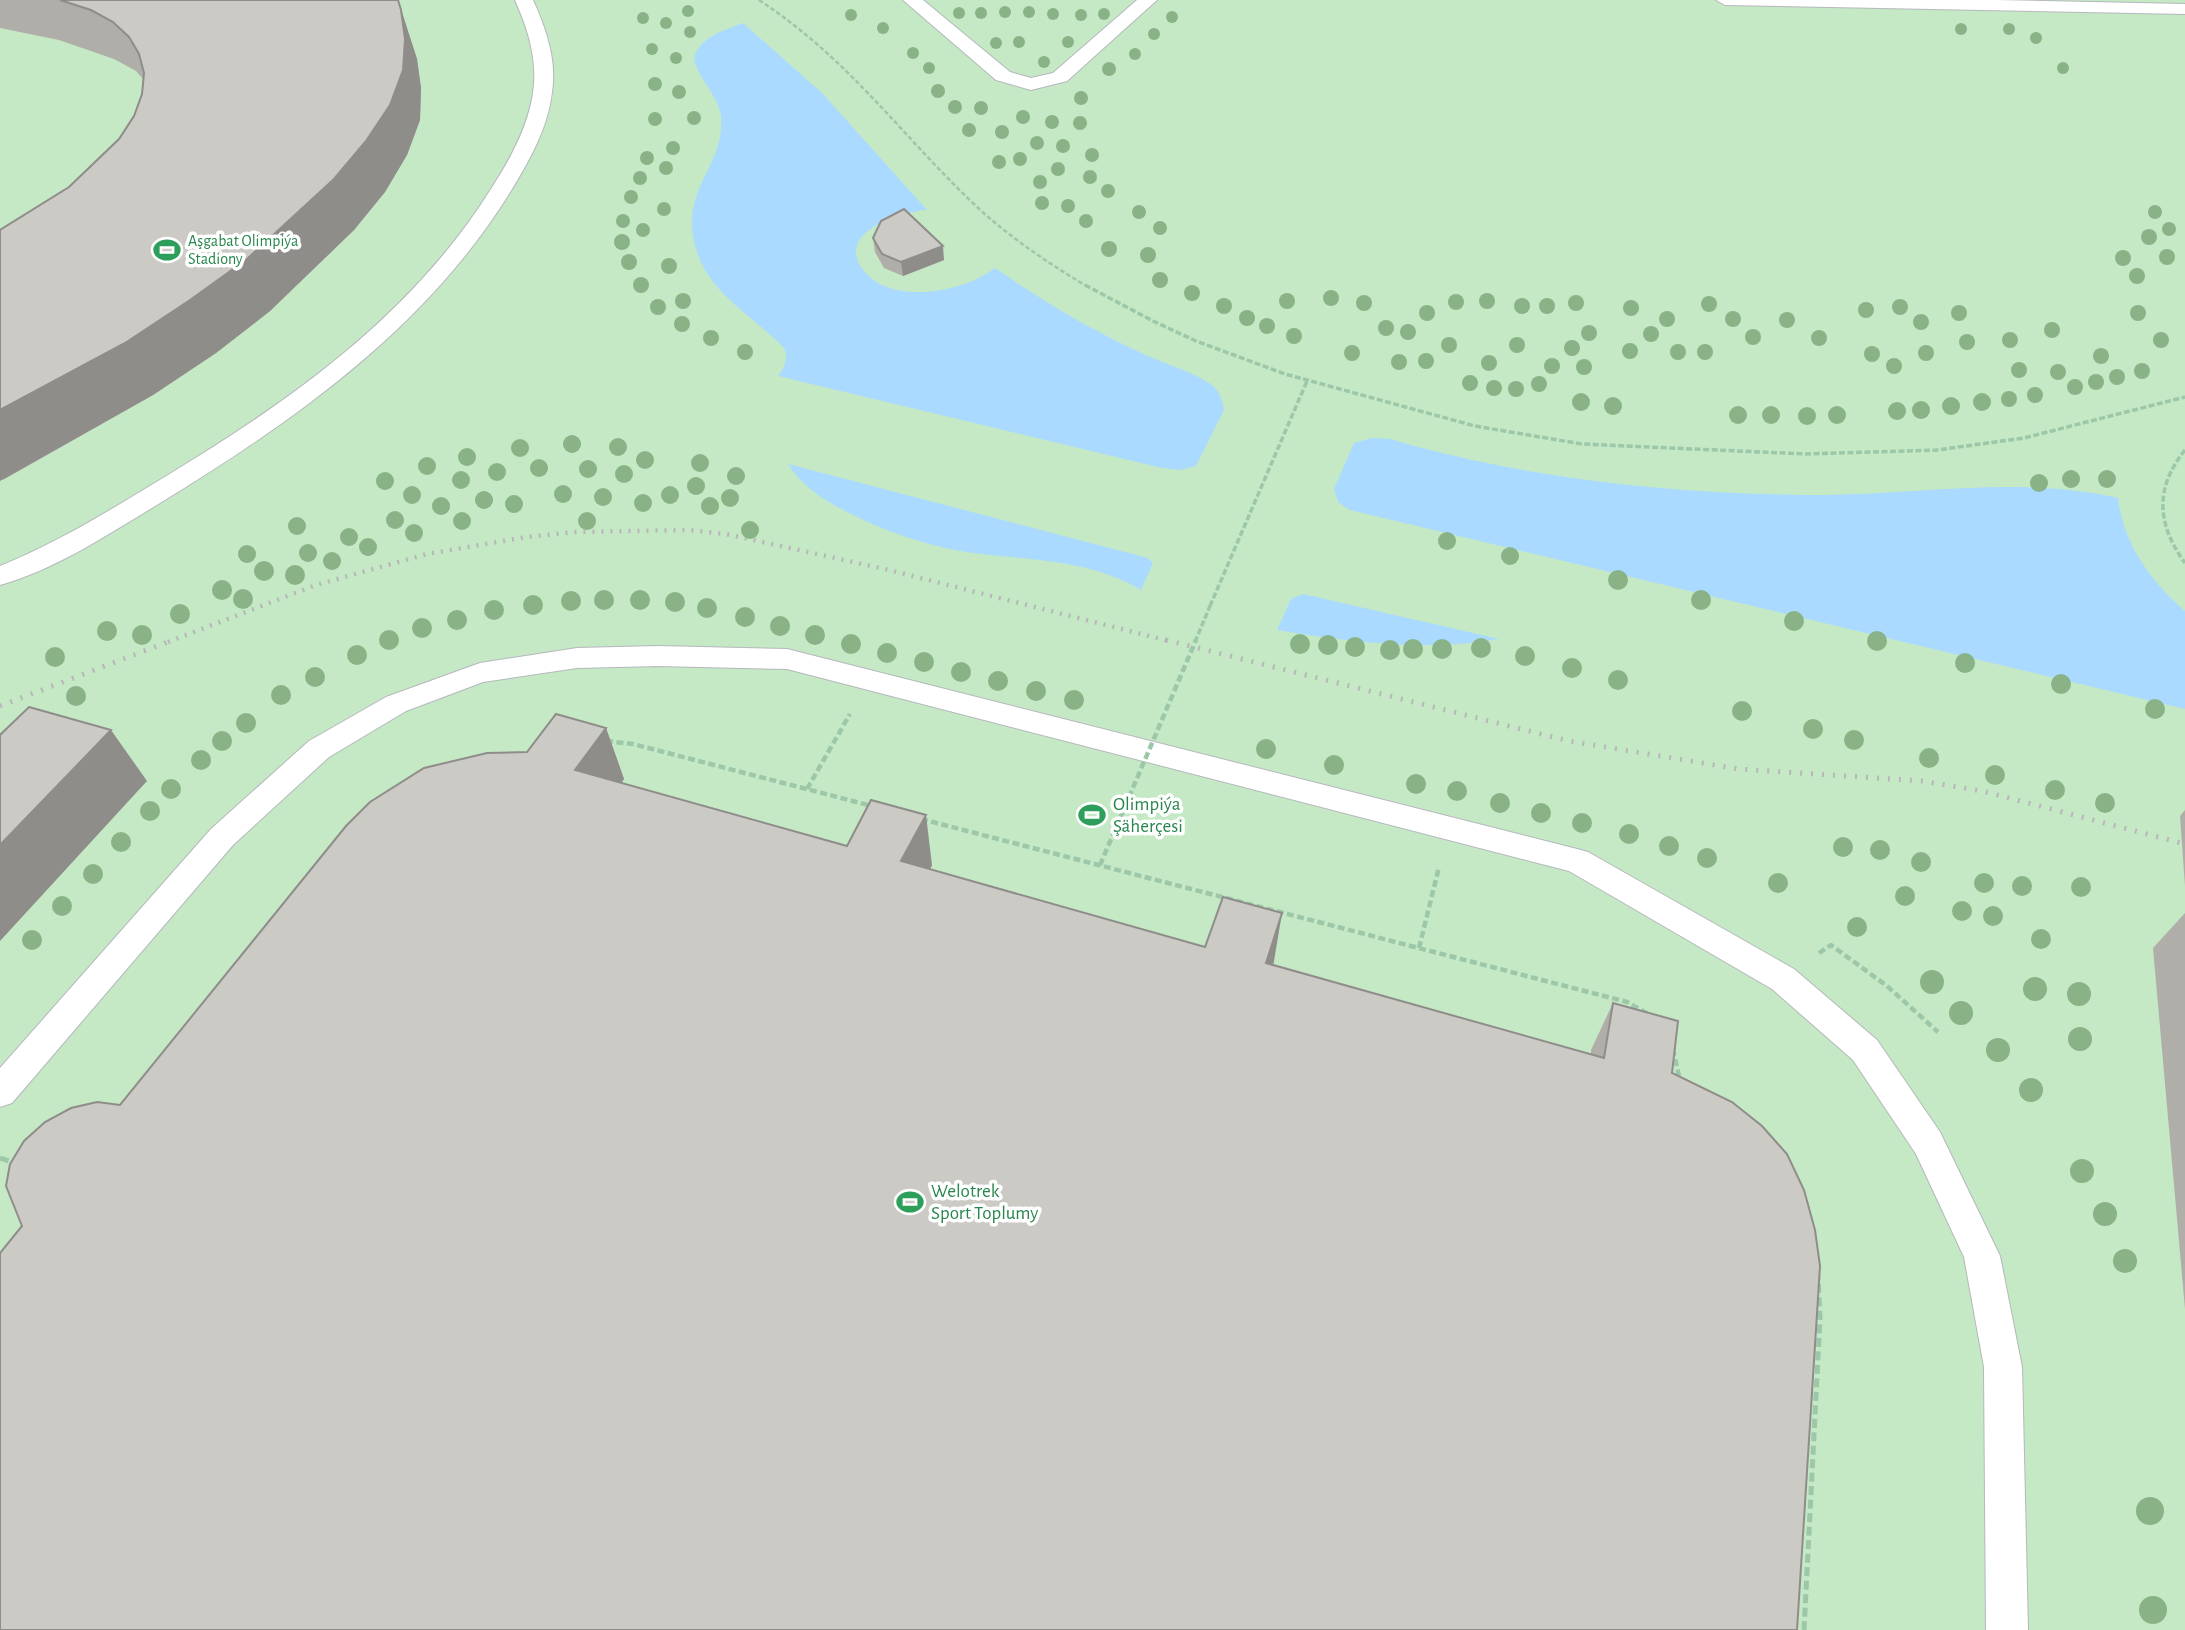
<svg xmlns="http://www.w3.org/2000/svg" width="2185" height="1630" font-family="'Alegreya Sans',sans-serif">
<style>
.green{fill:#c5e8c5}
.water{fill:#aadaff}
.lines{fill:none;stroke-linecap:round;stroke-linejoin:round}
.service-casing{stroke:#b5b8bc;stroke-width:2}
.path-far3{stroke:#9cc7a9;stroke-width:2.5;stroke-dasharray:4.5 2.5;stroke-linecap:butt}
.path-far2{stroke:#9cc7a9;stroke-width:3.5;stroke-dasharray:6 2.5;stroke-linecap:butt}
.path-far1{stroke:#9cc7a9;stroke-width:4.5;stroke-dasharray:7 3.5;stroke-linecap:butt}
.path{stroke:#9cc7a9;stroke-width:5;stroke-dasharray:9 4.5;stroke-linecap:butt}
.service{fill:#fff;fill-rule:evenodd}
.rail-far1{stroke:#b6b7b8;stroke-width:4.5;stroke-dasharray:2 7;stroke-linecap:butt}
.rail{stroke:#b6b7b8;stroke-width:5;stroke-dasharray:2 9;stroke-linecap:butt}
.path-bridge-far1{stroke:#9cc7a9;stroke-width:3.5;stroke-dasharray:6 2.5;stroke-linecap:butt}
.path-bridge{stroke:#9cc7a9;stroke-width:4.5;stroke-dasharray:7 3.5;stroke-linecap:butt}
.tree{fill:#89b387}
.wall{fill:#afaea9}
.shaded-wall{fill:#8f8d8a}
.building{fill:#cccac5;stroke:#8f8d8a;stroke-width:2}
.labels{text-anchor:middle;dominant-baseline:central;stroke-width:7;stroke-linejoin:round;paint-order:stroke}
.far-leisure-label{font-size:16px;fill:#27864d;stroke:#fff;text-anchor:start}
.leisure-label{font-size:19px;fill:#27864d;stroke:#fff;text-anchor:start}
</style>
<rect width="100%" height="100%" fill="#f1efe8"/>
<path class="green" d="M0,0H2185V1630H0Z"/>
<path class="water" d="M743,23L823,94L927,210C902,211 838,231 861,267C887,307 964,293 995,268C1040,299 1086,327 1135,350C1158,362 1187,369 1209,383C1219,389 1222,399 1224,410L1196,466L1180,470L1162,468L778,376C784,368 788,360 785,349C757,319 713,296 698,255C675,190 726,168 721,116C719,95 690,69 695,55C702,36 726,30 743,23Z
M1372,438L1390,439C1530,480 1681,495 1827,495C1924,494 2022,476 2118,498C2123,543 2151,582 2185,611V709L1350,510L1338,502L1334,489L1354,443Z
M788,464L1148,558L1153,563L1141,590C1081,554 1010,562 945,548C910,540 876,527 845,511C823,500 801,485 788,464Z
M1303,594L1499,639C1427,652 1349,642 1277,630L1291,599Z"/>
<g class="lines">
<defs>
<path id="service" d="M515,0H533C546,29 557,60 552,92C548,129 528,163 509,194C425,329 294,421 160,503C110,533 57,569 0,585V566C59,542 114,508 168,475C292,400 413,314 491,189C510,160 528,127 533,93C538,60 528,29 515,0Z
M903,0H923L1010,72L1031,78L1053,73L1137,0H1157L1067,81L1031,90L996,80Z
M1716,0H1996L2185,4V14L1725,5Z
M658,646L787,649L1577,849L1588,852L1794,969L1877,1040L1940,1132L2000,1256L2022,1367L2028,1630H1986L1984,1367L1964,1257L1916,1154L1853,1060L1772,989L1569,871L787,669L658,666L577,668L483,682L406,711L329,757L233,845L12,1103L0,1107V1068L211,829L309,741L386,697L480,663L577,648Z"/>
</defs>
<use href="#service" class="service-casing"/>
<path class="path-far3" d="M759,0C849,59 900,134 975,205C1009,237 1048,263 1088,287"/>
<path class="path-far2" d="M1085,285L1153,321L1196,341L1285,374L1475,426L1582,444L1806,454L1937,450L2024,438L2185,397
M2185,450C2154,489 2157,524 2185,563
M1210,606L1307,381"/>
<path class="path-far1" d="M606,741L633,744L872,806
M807,789L850,714
M921,819L1627,1002L1655,1018
M1419,948L1439,867
M1819,953L1831,945L1887,986L1938,1032
M1673,1049L1680,1081"/>
<path class="path" d="M0,1158L15,1163
M1804,1630L1820,1318L1818,1277"/>
<use href="#service" class="service"/>
<path class="rail-far1" d="M168,642L316,585L427,554L527,537L575,532L688,530L726,534L885,569L1173,642"/>
<path class="rail" d="M1166,640L1569,741L1739,769L1922,781L1982,791L2185,844
M0,706L173,640"/>
<path class="path-bridge-far1" d="M1195,642L1210,606"/>
<path class="path-bridge" d="M1100,865L1196,640"/>
</g>
<g class="tree">
<circle cx="688" cy="11" r="6"/>
<circle cx="1005" cy="12" r="6"/>
<circle cx="1029" cy="12" r="6"/>
<circle cx="959" cy="13" r="6"/>
<circle cx="981" cy="13" r="6"/>
<circle cx="1053" cy="14" r="6"/>
<circle cx="1104" cy="14" r="6"/>
<circle cx="851" cy="15" r="6"/>
<circle cx="1081" cy="15" r="6"/>
<circle cx="1172" cy="17" r="6"/>
<circle cx="643" cy="18" r="6"/>
<circle cx="666" cy="23" r="6"/>
<circle cx="883" cy="28" r="6"/>
<circle cx="1961" cy="29" r="6"/>
<circle cx="2009" cy="29" r="6"/>
<circle cx="690" cy="32" r="6"/>
<circle cx="1154" cy="34" r="6"/>
<circle cx="2036" cy="38" r="6"/>
<circle cx="1019" cy="42" r="6"/>
<circle cx="1068" cy="42" r="6"/>
<circle cx="996" cy="43" r="6"/>
<circle cx="652" cy="49" r="6"/>
<circle cx="913" cy="53" r="6"/>
<circle cx="1135" cy="54" r="6"/>
<circle cx="676" cy="58" r="6"/>
<circle cx="1044" cy="62" r="6"/>
<circle cx="929" cy="68" r="6"/>
<circle cx="2063" cy="68" r="6"/>
<circle cx="1109" cy="69" r="7"/>
<circle cx="655" cy="84" r="7"/>
<circle cx="938" cy="91" r="7"/>
<circle cx="679" cy="92" r="7"/>
<circle cx="1081" cy="98" r="7"/>
<circle cx="955" cy="107" r="7"/>
<circle cx="981" cy="108" r="7"/>
<circle cx="1023" cy="117" r="7"/>
<circle cx="694" cy="118" r="7"/>
<circle cx="655" cy="119" r="7"/>
<circle cx="1052" cy="122" r="7"/>
<circle cx="1080" cy="123" r="7"/>
<circle cx="969" cy="130" r="7"/>
<circle cx="1002" cy="132" r="7"/>
<circle cx="1037" cy="143" r="7"/>
<circle cx="1063" cy="146" r="7"/>
<circle cx="673" cy="148" r="7"/>
<circle cx="1092" cy="155" r="7"/>
<circle cx="647" cy="158" r="7"/>
<circle cx="1020" cy="159" r="7"/>
<circle cx="999" cy="162" r="7"/>
<circle cx="666" cy="168" r="7"/>
<circle cx="1058" cy="169" r="7"/>
<circle cx="1090" cy="177" r="7"/>
<circle cx="640" cy="178" r="7"/>
<circle cx="1040" cy="182" r="7"/>
<circle cx="1108" cy="191" r="7"/>
<circle cx="631" cy="197" r="7"/>
<circle cx="1042" cy="203" r="7"/>
<circle cx="1068" cy="206" r="7"/>
<circle cx="664" cy="209" r="7"/>
<circle cx="1139" cy="212" r="7"/>
<circle cx="2155" cy="212" r="7"/>
<circle cx="623" cy="221" r="7"/>
<circle cx="1086" cy="221" r="7"/>
<circle cx="1160" cy="228" r="7"/>
<circle cx="2169" cy="229" r="7"/>
<circle cx="643" cy="230" r="7"/>
<circle cx="2149" cy="237" r="8"/>
<circle cx="622" cy="242" r="8"/>
<circle cx="1109" cy="249" r="8"/>
<circle cx="1148" cy="255" r="8"/>
<circle cx="2167" cy="257" r="8"/>
<circle cx="2123" cy="258" r="8"/>
<circle cx="629" cy="262" r="8"/>
<circle cx="669" cy="266" r="8"/>
<circle cx="2137" cy="276" r="8"/>
<circle cx="1160" cy="280" r="8"/>
<circle cx="641" cy="285" r="8"/>
<circle cx="1192" cy="293" r="8"/>
<circle cx="1331" cy="298" r="8"/>
<circle cx="683" cy="301" r="8"/>
<circle cx="1287" cy="301" r="8"/>
<circle cx="1487" cy="301" r="8"/>
<circle cx="1456" cy="302" r="8"/>
<circle cx="1364" cy="303" r="8"/>
<circle cx="1576" cy="303" r="8"/>
<circle cx="1709" cy="304" r="8"/>
<circle cx="1224" cy="306" r="8"/>
<circle cx="1522" cy="306" r="8"/>
<circle cx="1547" cy="306" r="8"/>
<circle cx="658" cy="307" r="8"/>
<circle cx="1900" cy="307" r="8"/>
<circle cx="1631" cy="308" r="8"/>
<circle cx="1866" cy="310" r="8"/>
<circle cx="1427" cy="313" r="8"/>
<circle cx="1959" cy="313" r="8"/>
<circle cx="2138" cy="313" r="8"/>
<circle cx="1247" cy="318" r="8"/>
<circle cx="1667" cy="319" r="8"/>
<circle cx="1733" cy="319" r="8"/>
<circle cx="1787" cy="320" r="8"/>
<circle cx="1921" cy="322" r="8"/>
<circle cx="682" cy="324" r="8"/>
<circle cx="1267" cy="326" r="8"/>
<circle cx="1386" cy="328" r="8"/>
<circle cx="2052" cy="330" r="8"/>
<circle cx="1408" cy="332" r="8"/>
<circle cx="1589" cy="333" r="8"/>
<circle cx="1651" cy="334" r="8"/>
<circle cx="1294" cy="336" r="8"/>
<circle cx="1753" cy="337" r="8"/>
<circle cx="711" cy="338" r="8"/>
<circle cx="1819" cy="338" r="8"/>
<circle cx="2010" cy="340" r="8"/>
<circle cx="2161" cy="340" r="8"/>
<circle cx="1967" cy="342" r="8"/>
<circle cx="1449" cy="345" r="8"/>
<circle cx="1517" cy="345" r="8"/>
<circle cx="1572" cy="348" r="8"/>
<circle cx="1630" cy="351" r="8"/>
<circle cx="745" cy="352" r="8"/>
<circle cx="1678" cy="352" r="8"/>
<circle cx="1705" cy="352" r="8"/>
<circle cx="1352" cy="353" r="8"/>
<circle cx="1926" cy="353" r="8"/>
<circle cx="1872" cy="354" r="8"/>
<circle cx="2101" cy="356" r="8"/>
<circle cx="1426" cy="361" r="8"/>
<circle cx="1399" cy="362" r="8"/>
<circle cx="1489" cy="363" r="8"/>
<circle cx="1552" cy="366" r="8"/>
<circle cx="1894" cy="366" r="8"/>
<circle cx="1584" cy="367" r="8"/>
<circle cx="2019" cy="370" r="8"/>
<circle cx="2142" cy="371" r="8"/>
<circle cx="2058" cy="372" r="8"/>
<circle cx="2117" cy="377" r="8"/>
<circle cx="2096" cy="382" r="8"/>
<circle cx="1470" cy="383" r="8"/>
<circle cx="1539" cy="384" r="8"/>
<circle cx="2075" cy="387" r="8"/>
<circle cx="1494" cy="388" r="8"/>
<circle cx="1516" cy="389" r="8"/>
<circle cx="2035" cy="395" r="8"/>
<circle cx="2009" cy="399" r="8"/>
<circle cx="1581" cy="402" r="9"/>
<circle cx="1982" cy="402" r="9"/>
<circle cx="1613" cy="406" r="9"/>
<circle cx="1951" cy="406" r="9"/>
<circle cx="1921" cy="410" r="9"/>
<circle cx="1897" cy="411" r="9"/>
<circle cx="1738" cy="415" r="9"/>
<circle cx="1771" cy="415" r="9"/>
<circle cx="1837" cy="415" r="9"/>
<circle cx="1807" cy="416" r="9"/>
<circle cx="572" cy="444" r="9"/>
<circle cx="618" cy="447" r="9"/>
<circle cx="520" cy="448" r="9"/>
<circle cx="467" cy="457" r="9"/>
<circle cx="645" cy="460" r="9"/>
<circle cx="700" cy="463" r="9"/>
<circle cx="427" cy="466" r="9"/>
<circle cx="539" cy="468" r="9"/>
<circle cx="588" cy="469" r="9"/>
<circle cx="497" cy="472" r="9"/>
<circle cx="624" cy="474" r="9"/>
<circle cx="736" cy="476" r="9"/>
<circle cx="2071" cy="479" r="9"/>
<circle cx="2107" cy="479" r="9"/>
<circle cx="461" cy="480" r="9"/>
<circle cx="385" cy="481" r="9"/>
<circle cx="2039" cy="483" r="9"/>
<circle cx="696" cy="486" r="9"/>
<circle cx="563" cy="494" r="9"/>
<circle cx="412" cy="495" r="9"/>
<circle cx="670" cy="495" r="9"/>
<circle cx="603" cy="497" r="9"/>
<circle cx="730" cy="498" r="9"/>
<circle cx="484" cy="500" r="9"/>
<circle cx="643" cy="503" r="9"/>
<circle cx="514" cy="504" r="9"/>
<circle cx="441" cy="506" r="9"/>
<circle cx="710" cy="506" r="9"/>
<circle cx="395" cy="520" r="9"/>
<circle cx="462" cy="521" r="9"/>
<circle cx="587" cy="521" r="9"/>
<circle cx="297" cy="526" r="9"/>
<circle cx="750" cy="530" r="9"/>
<circle cx="414" cy="533" r="9"/>
<circle cx="349" cy="537" r="9"/>
<circle cx="1447" cy="541" r="9"/>
<circle cx="368" cy="547" r="9"/>
<circle cx="308" cy="553" r="9"/>
<circle cx="247" cy="554" r="9"/>
<circle cx="1510" cy="556" r="9"/>
<circle cx="332" cy="561" r="9"/>
<circle cx="264" cy="571" r="10"/>
<circle cx="295" cy="575" r="10"/>
<circle cx="1618" cy="580" r="10"/>
<circle cx="222" cy="590" r="10"/>
<circle cx="243" cy="599" r="10"/>
<circle cx="604" cy="600" r="10"/>
<circle cx="640" cy="600" r="10"/>
<circle cx="1701" cy="600" r="10"/>
<circle cx="571" cy="601" r="10"/>
<circle cx="675" cy="602" r="10"/>
<circle cx="533" cy="605" r="10"/>
<circle cx="707" cy="608" r="10"/>
<circle cx="494" cy="610" r="10"/>
<circle cx="180" cy="614" r="10"/>
<circle cx="745" cy="617" r="10"/>
<circle cx="457" cy="620" r="10"/>
<circle cx="1794" cy="621" r="10"/>
<circle cx="780" cy="626" r="10"/>
<circle cx="422" cy="628" r="10"/>
<circle cx="107" cy="631" r="10"/>
<circle cx="142" cy="635" r="10"/>
<circle cx="815" cy="635" r="10"/>
<circle cx="389" cy="640" r="10"/>
<circle cx="1877" cy="641" r="10"/>
<circle cx="851" cy="644" r="10"/>
<circle cx="1300" cy="644" r="10"/>
<circle cx="1328" cy="645" r="10"/>
<circle cx="1355" cy="647" r="10"/>
<circle cx="1481" cy="648" r="10"/>
<circle cx="1413" cy="649" r="10"/>
<circle cx="1442" cy="649" r="10"/>
<circle cx="1390" cy="650" r="10"/>
<circle cx="887" cy="653" r="10"/>
<circle cx="357" cy="655" r="10"/>
<circle cx="1525" cy="656" r="10"/>
<circle cx="55" cy="657" r="10"/>
<circle cx="924" cy="662" r="10"/>
<circle cx="1965" cy="663" r="10"/>
<circle cx="1572" cy="668" r="10"/>
<circle cx="961" cy="672" r="10"/>
<circle cx="315" cy="677" r="10"/>
<circle cx="1618" cy="680" r="10"/>
<circle cx="998" cy="681" r="10"/>
<circle cx="2061" cy="684" r="10"/>
<circle cx="1036" cy="691" r="10"/>
<circle cx="281" cy="695" r="10"/>
<circle cx="76" cy="696" r="10"/>
<circle cx="1074" cy="700" r="10"/>
<circle cx="2155" cy="709" r="10"/>
<circle cx="1742" cy="711" r="10"/>
<circle cx="246" cy="723" r="10"/>
<circle cx="1813" cy="729" r="10"/>
<circle cx="1854" cy="740" r="10"/>
<circle cx="222" cy="741" r="10"/>
<circle cx="1266" cy="749" r="10"/>
<circle cx="1929" cy="758" r="10"/>
<circle cx="201" cy="760" r="10"/>
<circle cx="1334" cy="765" r="10"/>
<circle cx="1995" cy="775" r="10"/>
<circle cx="1416" cy="784" r="10"/>
<circle cx="171" cy="789" r="10"/>
<circle cx="2055" cy="790" r="10"/>
<circle cx="1457" cy="791" r="10"/>
<circle cx="1500" cy="803" r="10"/>
<circle cx="2105" cy="803" r="10"/>
<circle cx="150" cy="811" r="10"/>
<circle cx="1541" cy="813" r="10"/>
<circle cx="1582" cy="823" r="10"/>
<circle cx="1629" cy="834" r="10"/>
<circle cx="121" cy="842" r="10"/>
<circle cx="1669" cy="846" r="10"/>
<circle cx="1843" cy="847" r="10"/>
<circle cx="1880" cy="850" r="10"/>
<circle cx="1707" cy="858" r="10"/>
<circle cx="1921" cy="862" r="10"/>
<circle cx="93" cy="874" r="10"/>
<circle cx="1778" cy="883" r="10"/>
<circle cx="1984" cy="883" r="10"/>
<circle cx="2022" cy="886" r="10"/>
<circle cx="2081" cy="887" r="10"/>
<circle cx="1905" cy="896" r="10"/>
<circle cx="62" cy="906" r="10"/>
<circle cx="1962" cy="911" r="10"/>
<circle cx="1993" cy="916" r="10"/>
<circle cx="1857" cy="927" r="10"/>
<circle cx="2041" cy="939" r="10"/>
<circle cx="32" cy="940" r="10"/>
<circle cx="1932" cy="982" r="12"/>
<circle cx="2035" cy="989" r="12"/>
<circle cx="2079" cy="994" r="12"/>
<circle cx="1961" cy="1013" r="12"/>
<circle cx="2080" cy="1039" r="12"/>
<circle cx="1998" cy="1050" r="12"/>
<circle cx="2031" cy="1090" r="12"/>
<circle cx="2082" cy="1171" r="12"/>
<circle cx="2105" cy="1214" r="12"/>
<circle cx="2125" cy="1261" r="12"/>
<circle cx="2150" cy="1511" r="14"/>
<circle cx="2153" cy="1610" r="14"/>
</g>
<path class="wall" d="M0,0H398L417,59L421,88L420,120L407,155L385,192L354,230L270,311L216,353L153,395L3,480L69,187L119,139L134,116L142,94L143,79L136,71L114,59L59,40L0,28Z
M873,238L944,260L903,276L884,268L875,252Z
M606,728L624,779L621,783L847,846L932,865L930,870L1205,947L1274,961L1273,965L1591,1054V1050L1613,1003L1672,1073L120,1105L527,752Z
M2185,810V886L2180,816Z
M2185,913V1309L2153,948Z"/>
<path class="shaded-wall" d="M398,0L417,59L421,88L420,120L407,155L385,192L354,230L270,311L216,353L153,395L0,481V410Z
M943,246L944,260L903,276L901,262Z
M606,728L624,779L595,820L575,770Z
M111,730L147,781L0,941V845Z
M926,815L932,865L909,911L901,861Z
M1282,913L1274,961L1259,1011L1266,963Z"/>
<path class="building" d="M60,0H398L401,10L405,39L403,70L390,105L366,141L334,179L247,259L190,300L125,343L0,410V230L69,187L119,139L134,116L142,94L144,73L139,54L129,37L113,22L91,10Z
M904,209L943,246L901,262L882,254L873,238L881,221Z
M29,707L111,730L0,845V735Z
M556,714L606,728L575,770L847,846L871,800L926,815L901,861L1205,947L1223,897L1282,913L1266,963L1604,1058L1613,1003L1678,1021L1672,1073L1732,1102L1762,1126L1787,1154L1804,1190L1815,1230L1820,1266L1797,1630H0V1253L22,1226L6,1186L10,1164L24,1141L45,1122L71,1108L97,1102L120,1105L346,826L370,802L424,768L487,753L527,752Z"/>
<defs>
<symbol id="stadium-bare" viewBox="-9 -9 18 18"><path d="M0-5a6.5 5 0 1 0 0 10a6.5 5 0 1 0 0-10ZM-3.5-1.8h7v3.6h-7Z" fill="#2e9e5b" stroke="#fff" stroke-width="2.5" paint-order="stroke"/></symbol>
</defs>
<g fill-rule="evenodd">
<use href="#stadium-bare" x="148" y="231" width="38" height="38"/>
<use href="#stadium-bare" x="1073" y="796" width="38" height="38"/>
<use href="#stadium-bare" x="891" y="1183" width="38" height="38"/>
</g>
<g class="labels">
<g class="far-leisure-label">
<text x="188" y="241">Aşgabat Olimpiýa<tspan x="188" dy="18">Stadiony</tspan></text>
</g>
<g class="leisure-label">
<text x="1113" y="804">Olimpiýa<tspan x="1113" dy="22">Şäherçesi</tspan></text>
<text x="931" y="1191">Welotrek<tspan x="931" dy="22">Sport Toplumy</tspan></text>
</g>
</g>
</svg>
